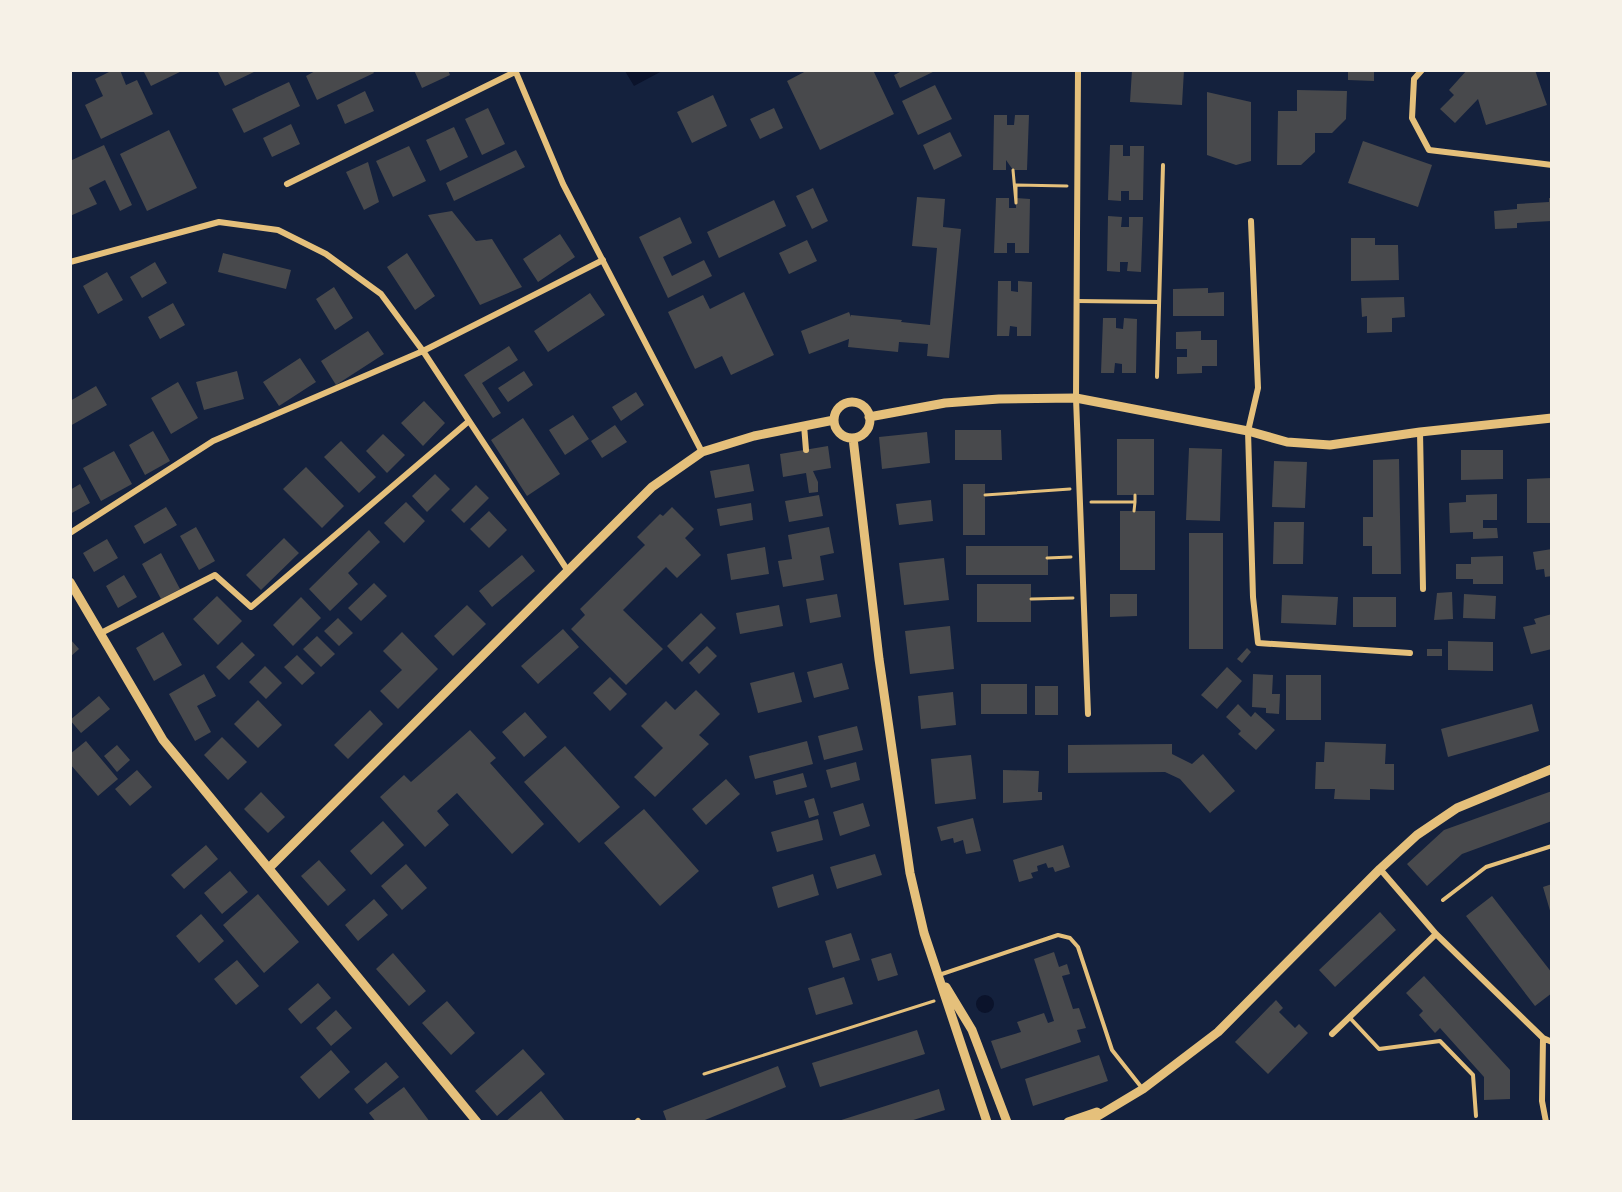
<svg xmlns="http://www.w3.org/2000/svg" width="1622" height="1192" font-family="Lora,serif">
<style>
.water{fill:#0b132b}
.building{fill:#48494c}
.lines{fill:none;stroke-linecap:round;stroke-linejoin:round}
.path{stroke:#e5c07b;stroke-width:3}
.service{stroke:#e5c07b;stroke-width:4}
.minor{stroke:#e5c07b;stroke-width:6}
.tertiary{stroke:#e5c07b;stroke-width:9}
</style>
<rect width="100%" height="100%" fill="#14213d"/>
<path class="water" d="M625,71H662L634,86Z
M976 1004a9 9 0 1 1 18 0a9 9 0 1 1-18 0Z"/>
<path class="building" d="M113,70H120L126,85L137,80L153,114L101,139L85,105L103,96L95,79Z
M143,70H184L151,86Z
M217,70H258L225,86Z
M317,70H372L374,73L317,100L306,76Z
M414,70H448L450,75L422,88Z
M808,70H873L894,114L820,150L787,81Z
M904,70H937L900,88L894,75Z
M1132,70H1184L1182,105L1130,102Z
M1348,70H1374V81L1348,80Z
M1467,70H1535L1547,105L1486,125L1478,99L1455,123L1440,109L1454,95L1449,90Z
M289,82L300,106L244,133L232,109Z
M935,85L952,119L918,135L902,101Z
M1297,90L1347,91L1346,119L1332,133H1315V152L1301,165H1277L1278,111H1297Z
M365,91L374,111L345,124L337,105Z
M1207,92L1251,102V161L1236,165L1207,155Z
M713,95L727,126L692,143L677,112Z
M488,108L505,144L482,155L465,119Z
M774,108L783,128L760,139L750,119Z
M994,115H1007V125H1014L1015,115H1029L1027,170H1013L1006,160V170H993Z
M291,124L300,144L272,157L263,138Z
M454,127L468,157L440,171L426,140Z
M169,130L197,188L147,211L120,154Z
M950,132L962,156L934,170L923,145Z
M1363,141L1432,165L1418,207L1348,183Z
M104,145L132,205L120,211L105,180L89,188L97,204L70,216V161Z
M1110,145H1123V156H1130V146H1144L1143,200H1129V191H1121V201L1108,200Z
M409,146L426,181L393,197L376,161Z
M516,150L525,167L454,201L446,183Z
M368,162L379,202L364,210L346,172Z
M813,188L828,221L812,229L796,196Z
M917,197L945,199L943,227L961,229L949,358L927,356L928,344L899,342L898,352L848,347L849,339L809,354L801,331L849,312L851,317V315L902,320L901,322L930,325L937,248L912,246Z
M996,198H1009V208H1016V198L1030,199L1029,253H1015V243H1007V253H994Z
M1549,198H1552V221L1517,223V228L1495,229L1494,211L1517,209V204L1549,202Z
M774,200L786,226L719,258L707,232Z
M452,211L476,241L492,239L522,287L480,305L428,215Z
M1108,216L1122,217L1121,227H1129V217H1143L1141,272L1127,271L1128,262H1120V272L1107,271Z
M680,217L692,243L663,257L672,276L704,260L712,276L668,298L639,237Z
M560,234L575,257L538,282L523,259Z
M1351,238H1375V245H1398L1399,280L1351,281Z
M807,240L817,261L789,274L779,253Z
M223,253L291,270L286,289L218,272Z
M407,253L435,296L415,310L387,267Z
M155,262L167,283L142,298L130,277Z
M107,272L123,300L98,314L83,286Z
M998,281H1011V291L1018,292V281L1032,282L1031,336H1017V327L1010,326L1009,336H997Z
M334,287L353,318L335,330L316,299Z
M1208,288V293L1224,292V316H1173V289Z
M744,292L774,355L731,375L722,356L695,369L668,312L703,295L710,309Z
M590,293L605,315L548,352L534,331Z
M1404,297L1405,317L1392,318V332L1367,333V316L1362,317L1361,298Z
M173,303L185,325L160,339L148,317Z
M1103,318H1116V328L1123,329L1124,318L1137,319L1136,373H1122V364L1115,363L1114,373H1101Z
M368,331L384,354L336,385L321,361Z
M1201,331V340H1217V366H1202V373L1177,374V357H1187V349H1176V332Z
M509,346L518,360L482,383L501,413L493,418L464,375Z
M300,358L316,382L279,406L263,382Z
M237,371L244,399L204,410L196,382Z
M524,371L533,385L508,402L498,388Z
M178,382L198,418L171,434L151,398Z
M96,386L107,405L70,426V401Z
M636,392L644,405L621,421L612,407Z
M424,401L445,423L423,446L401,423Z
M573,415L589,439L565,455L549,430Z
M523,418L560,474L527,496L491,440Z
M615,425L627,442L602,458L591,441Z
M955,430H1001L1002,460H955Z
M153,431L170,461L145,475L129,445Z
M927,432L930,463L882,469L879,437Z
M383,434L405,455L387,473L366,451Z
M1117,439H1154V495H1117Z
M341,441L376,477L359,493L324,457Z
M828,446L831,468L813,471L818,482V492L809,493L806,473L783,477L780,454Z
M1189,448L1222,449L1220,521L1186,520Z
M1461,450H1503V479L1461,480Z
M114,451L132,484L101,501L83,468Z
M1399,459L1401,574H1372V546H1363V517H1373V460Z
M1274,461L1307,462L1305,508L1272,507Z
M749,464L754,491L715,498L710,471Z
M306,467L344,506L322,528L283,489Z
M435,474L450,489L427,512L412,496Z
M1552,478V523H1527V479Z
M80,484L90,503L70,514V490Z
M963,484H985V535H963Z
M476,485L489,498L464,523L451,510Z
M1497,494V520H1483V528H1497L1498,538L1473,539V532L1450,533L1449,503L1466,502V495Z
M819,495L823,516L789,522L785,501Z
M931,500L933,521L899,525L896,504Z
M406,502L425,521L404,543L384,523Z
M751,503L753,520L720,526L717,509Z
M166,507L177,525L144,544L134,526Z
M672,507L694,529L685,538L701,555L677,578L666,567L623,610L663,649L626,685L571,629L585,615L580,609L645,545L637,537L660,514L663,516Z
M489,511L507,530L489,548L470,529Z
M1120,511H1155V570H1120Z
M1274,522H1304L1303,564H1273Z
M196,527L215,561L199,570L180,536Z
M829,527L834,553L820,556L824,580L783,587L778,561L792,559L788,535Z
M369,530L380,542L348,573L358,584L330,611L309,589Z
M1189,533H1223V649H1189Z
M284,538L299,553L261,590L246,575Z
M107,539L118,558L94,572L83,553Z
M966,546H1048V575H966Z
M765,547L769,574L731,580L727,554Z
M1552,549V576L1545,577L1544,569L1536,570L1533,552Z
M161,553L180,589L161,599L142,564Z
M522,555L535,571L492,607L479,591Z
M1503,556V584H1473V579H1456V564H1471V557Z
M944,558L949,600L904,605L899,563Z
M124,575L137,597L118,608L106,586Z
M374,583L387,596L361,621L348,608Z
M977,584H1031V622H977Z
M1452,592L1453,619L1434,620L1437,593Z
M837,594L841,617L810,623L806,599Z
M1110,594H1137V616L1110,617Z
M1464,594L1496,596L1495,619L1463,618Z
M1282,595L1338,597L1336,625L1281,623Z
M217,596L242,621L218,645L193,619Z
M301,597L321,618L293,646L273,625Z
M1353,597H1396V627H1353Z
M467,605L486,624L453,656L434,636Z
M779,605L783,626L740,634L736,613Z
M701,613L716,628L682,662L667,646Z
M1552,614V649L1531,654L1523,627L1536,624L1534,619Z
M338,618L353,633L339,646L324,631Z
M950,626L954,669L910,674L905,631Z
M563,629L579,647L538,684L521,666Z
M163,632L182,665L154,681L136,648Z
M402,632L438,669L398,709L380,691L402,670L383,651Z
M317,636L335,654L321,667L303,649Z
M70,639L79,649L70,657Z
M1448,641L1493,642V671L1448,670Z
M242,642L255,655L229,680L216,667Z
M707,646L717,656L699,674L689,663Z
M1247,648L1251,652L1242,663L1237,659Z
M1427,649H1442V656H1427Z
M297,655L315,673L302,685L284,667Z
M842,663L849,689L814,698L807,672Z
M265,666L282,683L266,699L249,682Z
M1227,667L1242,681L1217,709L1201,695Z
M794,672L802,702L758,713L750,683Z
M204,674L216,696L197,706L211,732L195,741L169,694Z
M1253,674L1273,675L1272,694H1280L1279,714L1266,713V708L1252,707Z
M1286,675H1321V720H1286Z
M610,677L627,694L610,711L593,693Z
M981,684H1027V714H981Z
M1035,686H1058V715H1035Z
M696,690L720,714L699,735L709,744L655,797L634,777L663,748L641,726L666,701L675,710Z
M953,692L956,725L921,729L918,696Z
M99,696L110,709L81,733L70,720Z
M258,700L282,725L258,748L234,724Z
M1238,704L1251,717L1255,712L1275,730L1256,750L1238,734L1241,731L1226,717Z
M1532,704L1539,731L1448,757L1441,729Z
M370,710L383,724L348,759L334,745Z
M525,712L547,737L524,757L502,732Z
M857,726L863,750L824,760L818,736Z
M470,730L496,758L490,763L544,824L512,854L457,793L437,811L449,825L425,847L380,797L404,775L411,782Z
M222,737L247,762L228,780L204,755Z
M86,741L118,779L98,796L70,764V754Z
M807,741L813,764L755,779L749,756Z
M1325,742L1386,744L1385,764H1394V790L1370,789V800L1334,799L1335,789H1315L1316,762H1324Z
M1172,744V754L1192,764L1203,754L1235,791L1210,813L1180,779L1165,772L1068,773V745Z
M117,745L130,760L117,772L104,756Z
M565,746L620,807L579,843L524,782Z
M971,755L976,799L935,804L931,759Z
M856,762L860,780L831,788L826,770Z
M137,770L152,787L130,806L115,789Z
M1003,770L1039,771L1038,792H1042V800L1003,803Z
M803,773L807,787L776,795L773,781Z
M726,779L740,794L706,825L692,809Z
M1552,791V821L1462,854L1427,886L1407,864L1444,830Z
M261,792L285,817L268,833L244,809Z
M814,798L819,815L809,818L804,801Z
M863,803L870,826L840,836L833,812Z
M644,809L699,871L660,906L604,843Z
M973,818L981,851L966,854L963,840L954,843L953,838L941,841L937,827Z
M818,819L823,840L777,852L771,832Z
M383,821L404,845L371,875L350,851Z
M206,845L218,859L184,889L171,875Z
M1063,845L1070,867L1055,872L1053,867L1048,868L1046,863L1037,866L1038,871L1031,873L1033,878L1019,882L1013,860Z
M875,854L882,875L837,889L830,867Z
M319,860L346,890L328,906L301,876Z
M406,864L427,888L402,910L381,886Z
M230,871L248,892L222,914L204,893Z
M813,874L819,895L778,908L772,887Z
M1552,884V914H1551L1543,887Z
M258,894L299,942L264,973L223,925Z
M1492,896L1552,973V993L1535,1006L1466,916Z
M374,899L388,915L358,941L345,925Z
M1380,912L1396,930L1335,987L1319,970Z
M201,914L224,941L199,963L176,936Z
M851,933L860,960L833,968L825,941Z
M1054,952L1059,967L1067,964L1070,974L1062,976L1073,1009L1079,1008L1086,1028L1077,1030L1081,1042L1001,1069L991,1041L1021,1032L1017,1022L1044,1013L1048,1023L1054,1021L1034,959Z
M393,953L426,991L409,1006L376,969Z
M891,953L898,975L878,981L871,959Z
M237,960L259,986L236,1005L214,979Z
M1424,976L1510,1070V1099L1484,1100V1077L1440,1028L1435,1033L1419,1015L1423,1011L1406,993Z
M844,977L853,1004L816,1015L808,988Z
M318,983L331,998L301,1024L288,1009Z
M1276,1000L1283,1008L1279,1012L1295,1028L1299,1024L1308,1033L1268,1074L1235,1042Z
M447,1001L475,1033L451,1055L422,1023Z
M336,1010L352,1028L331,1046L316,1028Z
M917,1030L925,1054L820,1087L812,1063Z
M523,1049L545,1074L497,1116L475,1091Z
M331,1050L350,1072L319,1099L300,1077Z
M1099,1055L1108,1081L1033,1106L1025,1079Z
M386,1062L399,1077L367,1104L354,1089Z
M778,1066L786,1087L700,1122H667L663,1111Z
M404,1087L430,1122H376L369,1113Z
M939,1089L945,1110L907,1122H835Z
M541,1091L566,1122H505Z"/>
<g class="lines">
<path class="path" d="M1013,170L1016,203V185L1067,186
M985,495L1070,489
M1091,502H1135V495
M1134,511L1135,502
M1047,558L1071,557
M1031,599L1073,598
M704,1074L934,1001"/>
<path class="service" d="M1077,301L1159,302
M1157,377L1163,165
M1443,900L1486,867L1552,846
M939,975L1058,935L1070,938L1078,947L1112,1050L1142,1088
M1350,1018L1379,1049L1440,1041L1473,1075L1476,1116"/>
<path class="minor" d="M515,70L563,184L702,452
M1078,70L1076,398L1088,714
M1422,70L1414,79L1412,118L1429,150L1552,165
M287,184L515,72
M1251,221L1258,388L1248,431L1253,597L1258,643L1410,653
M70,262L219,222L278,230L326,254L381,294L423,351L568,571
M804,425L806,450
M1420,432L1423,589
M70,533L213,441L423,351L603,260
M101,633L215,575L251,607L469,421
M1380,869L1436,934L1543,1038L1552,1042
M1332,1034L1436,934
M1543,1038L1542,1101L1546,1122
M637,1122L638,1121"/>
<path class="tertiary" d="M834 420a18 18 0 1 1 36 0a18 18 0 1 1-36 0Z
M869,417L945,403L999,399L1076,398L1248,431L1287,442L1330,445L1420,432L1552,418
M853,438L879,659L910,873L924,933L987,1122
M70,582L163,740L477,1122
M269,868L652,487L702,452L754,436L834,420
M946,987L972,1030L1007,1122
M1068,1122L1097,1112
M1088,1122L1143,1089L1218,1032L1380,869L1417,835L1457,808L1552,769"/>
</g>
<rect width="1622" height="1192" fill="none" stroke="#f6f1e7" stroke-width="144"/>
</svg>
